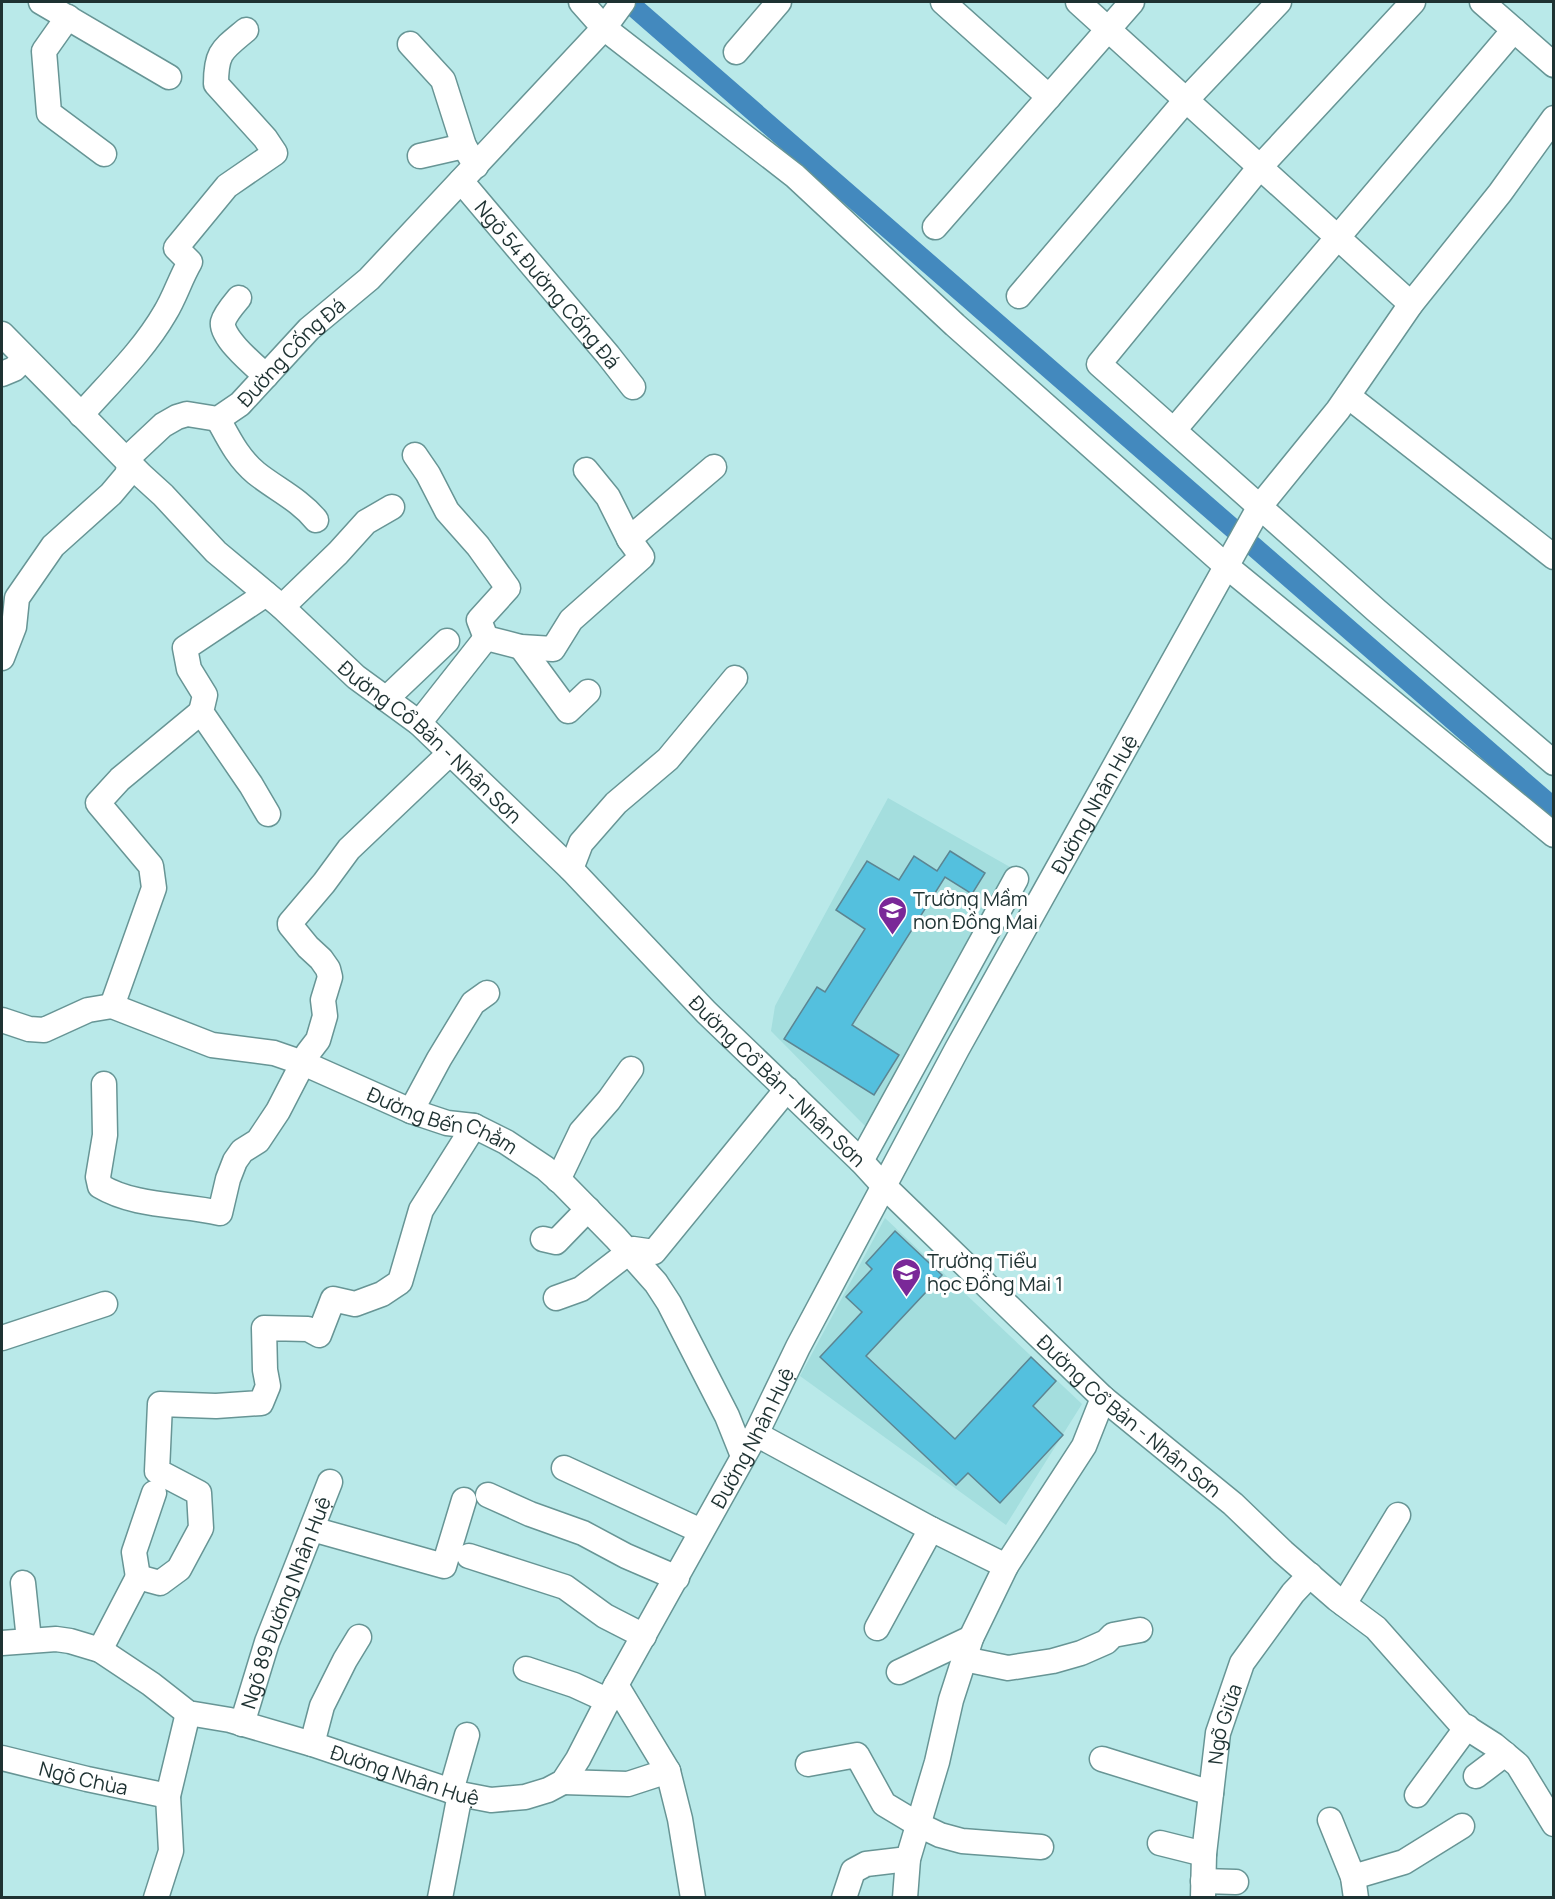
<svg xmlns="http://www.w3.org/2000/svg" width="1555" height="1899" font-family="Manrope,sans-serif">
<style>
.built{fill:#a4dede}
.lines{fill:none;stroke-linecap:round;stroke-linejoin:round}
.canal{stroke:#4389be;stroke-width:20}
.building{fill:#54c0de;stroke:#5c8592;stroke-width:1.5}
.minor-casing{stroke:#679595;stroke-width:27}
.minor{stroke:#fff;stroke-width:24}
.labels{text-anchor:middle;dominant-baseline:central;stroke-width:6;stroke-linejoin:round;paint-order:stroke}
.street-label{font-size:20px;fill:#1e3232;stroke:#fff}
.poi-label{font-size:20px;fill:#1e3232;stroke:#fff;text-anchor:start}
</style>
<rect width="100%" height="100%" fill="#b9e9e9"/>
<path class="built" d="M888,798L1010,867L868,1129L771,1031L775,1006Z
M885,1218L1082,1404L1006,1525L800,1376Z"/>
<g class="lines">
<path class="canal" d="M628,2L1554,808"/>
</g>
<path class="building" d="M950,851L985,873L972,894L945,877L852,1025L899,1055L874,1095L784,1039L817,987L825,992L865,929L836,910L867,861L899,880L914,856L937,871Z
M895,1231L942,1275L866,1356L955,1439L1031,1357L1056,1381L1033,1406L1063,1435L1000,1503L968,1473L956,1485L820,1357L862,1312L846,1297L872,1269L866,1263Z"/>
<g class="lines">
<defs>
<g id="minor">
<path d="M41,2L169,77"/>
<path d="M581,2L604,28L795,176L955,325L1225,565L1554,835"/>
<path d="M943,2L1049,97"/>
<path d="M1078,2L1411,304"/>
<path d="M1413,2L1260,167L1099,364L1377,611L1554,763"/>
<path d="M1482,2L1554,65"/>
<path d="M68,17L44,51L49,113L104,154"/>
<path d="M410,44L443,80L464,146L476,166"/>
<path d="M736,52L779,2"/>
<path d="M420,156L464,146"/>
<path id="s1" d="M461,181L608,355L633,387"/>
<path d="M935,227L1132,2"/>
<path d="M1019,296L1186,100L1279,2"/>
<path d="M239,298C234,304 225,314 223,322C220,337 255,366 266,376"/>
<path id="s2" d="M2,334L141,475L163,495L216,552L282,607L356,677L419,723L571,869L706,1012L861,1161L883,1185L1103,1398L1233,1504L1283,1552L1337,1599L1376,1628L1461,1724L1494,1745L1518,1765L1554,1824"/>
<path d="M2,374L14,369L24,359"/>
<path d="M1348,396L1554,557"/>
<path d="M81,415C110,382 143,351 165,313C175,297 180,279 190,262L176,248L227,186L275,153L265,138L216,84C216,52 222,50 246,30"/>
<path d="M218,419C229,439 238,458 256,473C276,489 300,500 316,520"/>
<path d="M1174,430L1514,30"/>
<path d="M415,455L428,474L447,511L478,546L508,588L479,620L486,638"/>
<path d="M629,539L714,467"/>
<path d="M266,594L185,648L189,669L205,695L201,712L251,785L268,814"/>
<path d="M282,607L338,553L366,522L392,507"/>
<path d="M486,638L521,647L553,649L571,620L642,557L629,539L608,497L586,470"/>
<path d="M521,647L568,711L588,692"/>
<path id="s3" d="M2,658L14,627L17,598L53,546L111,494L127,475L132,454L163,425L177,417L187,414L218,419L240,404L309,329L369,279L604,28L623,2"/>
<path d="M386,699L447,641"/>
<path d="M419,723L486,638"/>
<path d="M571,869L581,843L616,803L668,759L735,678"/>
<path d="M112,1006L154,888L151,866L98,803L120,779L201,712"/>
<path id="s4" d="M2,1020L29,1029L44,1030L88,1010L112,1006L212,1045L274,1053L303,1063L411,1111L447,1123L474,1126L506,1142L545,1168L563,1184L616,1238L656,1283L669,1303L727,1416L743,1456"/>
<path d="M104,1084L105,1135L98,1177L100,1186C135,1207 181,1204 220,1213L228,1179L235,1161L242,1151L258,1141L278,1111L308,1053L318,1040L325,1016L323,1000L330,977L328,969L321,959L308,947L290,925V923L324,883L349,849L449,754"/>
<path d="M411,1111L439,1059L473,1003L487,993"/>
<path d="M861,1161L1016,879"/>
<path d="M558,1180L581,1132L609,1100L631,1069"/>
<path d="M543,1239L556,1242L588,1209"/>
<path d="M556,1298L581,1289L633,1249L654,1252L787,1089"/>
<path d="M2,1338L105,1304"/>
<path d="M756,1434L931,1529L1006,1566"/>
<path d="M564,1468L701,1531"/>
<path d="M488,1495L530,1514L583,1533L626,1556L677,1578"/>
<path d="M312,1529L444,1566L464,1500"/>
<path d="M469,1556L565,1587L605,1616L644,1636"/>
<path d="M138,1577L160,1583L179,1569L201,1528L199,1493L157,1471L160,1404L216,1406L261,1403L268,1386L265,1370L264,1328L308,1329L319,1335L333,1299L355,1304L382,1294L400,1282L421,1210L474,1126"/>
<path d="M138,1577L134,1552L154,1493"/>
<path d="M23,1583L29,1640"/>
<path d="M1344,1604L1398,1515"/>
<path d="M877,1628L931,1529"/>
<path id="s5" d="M2,1643L56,1639L70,1641L100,1650L151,1684L188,1713L230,1720L312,1744L460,1794L491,1800L525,1797L548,1790L563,1782L578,1759L616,1685L756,1434L798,1347L957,1049L1260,506L1338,410L1411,304L1500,193L1554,118"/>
<path d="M100,1650L138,1577"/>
<path d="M964,1659L1008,1668L1053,1661L1081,1653L1106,1642L1113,1635L1140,1630"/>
<path d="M526,1669L574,1685L609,1701"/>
<path d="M899,1672L971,1638"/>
<path d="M616,1685L668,1771L680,1819L693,1898"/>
<path id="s6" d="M242,1724L267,1642L330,1482"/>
<path d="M312,1744L322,1706L345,1660L359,1637"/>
<path id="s7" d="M2,1758L87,1779L168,1796"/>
<path d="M1102,1759L1211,1793"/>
<path d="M808,1764L857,1755L884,1804L919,1825L940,1835L962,1841L1041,1847"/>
<path d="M1476,1776L1505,1754"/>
<path d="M563,1782L628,1784L668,1771"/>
<path d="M451,1791L467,1735"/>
<path d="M1417,1795L1467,1727"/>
<path d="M1330,1820L1353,1877L1356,1898"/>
<path d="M1160,1843L1204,1854"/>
<path d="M1353,1877L1404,1862L1462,1826"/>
<path d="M1203,1881L1236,1882"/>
<path d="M156,1898L171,1851L168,1796L188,1713"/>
<path d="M440,1898L460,1794"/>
<path d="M844,1898L853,1871L866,1864L908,1859"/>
<path d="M905,1898L908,1859L937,1762L951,1700L971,1638L1006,1566L1084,1446L1103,1398"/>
<path id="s8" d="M1203,1898L1204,1854L1218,1733L1242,1663L1293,1593L1310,1575"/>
</g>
</defs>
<use href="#minor" class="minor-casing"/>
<use href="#minor" class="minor"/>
</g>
<defs>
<symbol id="school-pin" viewBox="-11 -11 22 30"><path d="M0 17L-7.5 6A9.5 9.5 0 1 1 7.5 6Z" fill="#7a2898" stroke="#fff"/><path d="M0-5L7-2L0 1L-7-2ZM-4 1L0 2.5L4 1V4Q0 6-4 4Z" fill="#fff"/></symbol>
</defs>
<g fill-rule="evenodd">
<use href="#school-pin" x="876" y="894" width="33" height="45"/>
<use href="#school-pin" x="890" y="1256" width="33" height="45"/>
</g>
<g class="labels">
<g class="street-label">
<text stroke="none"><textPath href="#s1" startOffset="135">Ngõ 54 Đường Cống Đá</textPath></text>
<text stroke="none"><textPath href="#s3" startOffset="450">Đường Cống Đá</textPath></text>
<text stroke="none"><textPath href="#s2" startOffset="592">Đường Cổ Bản - Nhân Sơn</textPath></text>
<text stroke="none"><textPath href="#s5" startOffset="1712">Đường Nhân Huệ</textPath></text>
<text stroke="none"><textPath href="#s2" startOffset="1078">Đường Cổ Bản - Nhân Sơn</textPath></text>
<text stroke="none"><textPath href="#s4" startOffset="468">Đường Bến Chằm</textPath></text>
<text stroke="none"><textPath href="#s2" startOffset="1564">Đường Cổ Bản - Nhân Sơn</textPath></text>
<text stroke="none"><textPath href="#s5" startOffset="992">Đường Nhân Huệ</textPath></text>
<text stroke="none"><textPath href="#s6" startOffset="129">Ngõ 89 Đường Nhân Huệ</textPath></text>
<text stroke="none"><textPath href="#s8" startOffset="176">Ngõ Giữa</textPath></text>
<text stroke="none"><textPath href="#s5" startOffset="434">Đường Nhân Huệ</textPath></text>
<text stroke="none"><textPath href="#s7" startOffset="84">Ngõ Chùa</textPath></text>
</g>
<g class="poi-label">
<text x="913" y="898">Trường Mầm<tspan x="913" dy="23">non Đồng Mai</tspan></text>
<text x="927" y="1260">Trường Tiểu<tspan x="927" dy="23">học Đồng Mai 1</tspan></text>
</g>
</g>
<rect width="1555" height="1899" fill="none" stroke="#1e3232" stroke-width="6"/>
</svg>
